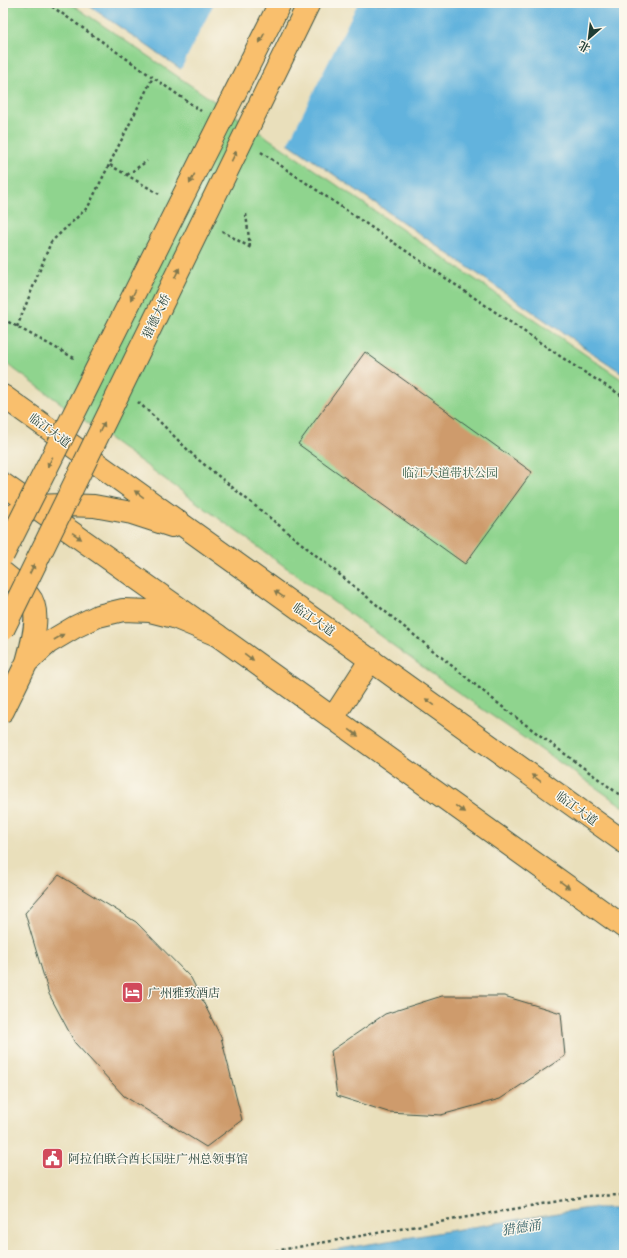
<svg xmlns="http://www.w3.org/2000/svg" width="627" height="1258" font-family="'Libre Caslon Text','Noto Serif SC',serif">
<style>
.green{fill:#8fd48e;stroke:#578861}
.water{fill:#62b3dd;stroke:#407888}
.pier{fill:#e9dfbb}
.building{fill:#ce9b6c}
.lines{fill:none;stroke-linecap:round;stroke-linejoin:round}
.major-casing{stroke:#3d5548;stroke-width:24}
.highway-casing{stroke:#3d5548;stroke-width:24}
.path{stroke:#3d5548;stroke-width:2.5;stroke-dasharray:3 3;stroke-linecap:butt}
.major{stroke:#f9bf6d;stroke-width:22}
.highway{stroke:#f9bf6d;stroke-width:22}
.highway-bridge-casing{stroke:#3d5548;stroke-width:24;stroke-linecap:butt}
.highway-bridge{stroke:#f9bf6d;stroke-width:22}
.oneway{fill:#81784e}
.labels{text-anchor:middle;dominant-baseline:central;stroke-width:3;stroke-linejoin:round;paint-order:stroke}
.street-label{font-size:12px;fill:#1f3d34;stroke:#fbf7ec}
.park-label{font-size:12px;fill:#355b46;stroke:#fbf7ec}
.poi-label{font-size:12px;fill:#1f3d34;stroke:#fbf7ec;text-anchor:start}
.water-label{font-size:13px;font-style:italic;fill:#336067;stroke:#fbf7ec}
</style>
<rect width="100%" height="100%" fill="#fbf7ec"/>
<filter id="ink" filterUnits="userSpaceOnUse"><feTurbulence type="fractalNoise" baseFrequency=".025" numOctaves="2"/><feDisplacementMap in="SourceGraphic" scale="8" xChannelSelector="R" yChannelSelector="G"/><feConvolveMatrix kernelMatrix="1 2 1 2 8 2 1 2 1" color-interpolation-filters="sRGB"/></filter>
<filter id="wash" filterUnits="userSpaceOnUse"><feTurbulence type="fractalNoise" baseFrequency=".012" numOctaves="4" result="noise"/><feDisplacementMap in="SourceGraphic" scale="16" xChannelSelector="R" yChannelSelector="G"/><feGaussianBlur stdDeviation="0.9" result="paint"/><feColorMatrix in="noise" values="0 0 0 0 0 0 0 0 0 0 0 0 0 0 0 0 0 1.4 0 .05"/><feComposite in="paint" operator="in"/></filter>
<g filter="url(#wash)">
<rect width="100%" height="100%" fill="#e9dfbb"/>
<path class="green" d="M3,3H70L624,381V807L446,684L3,361Z"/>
<path class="water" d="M85,3H624V374L594,354Z
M588,1208H624V1255H303Z"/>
<path class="pier" d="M214,3H358L287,145L180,71Z"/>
<g id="blocks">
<path class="building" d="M365,352L532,472L465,564L298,444Z
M59,875L136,922L191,978L221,1037L242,1120L206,1147L124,1096L75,1043L49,994L25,913Z
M442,996H504L561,1013L565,1056L500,1099L441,1115L388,1112L337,1096L331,1051L385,1014Z"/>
</g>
</g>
<g filter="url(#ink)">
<use href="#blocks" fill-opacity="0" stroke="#3d5548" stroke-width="1"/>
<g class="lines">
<defs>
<path id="major" d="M3,396L624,842
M3,484L217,635L624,927
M3,520L33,506L63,505L94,506L132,513L172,526
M333,718L371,659"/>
<path id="highway" d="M3,573C12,580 22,587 29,596C42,611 32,644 27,662
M3,711L27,662L48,643L75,627L98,616L123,610L150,611L174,617L217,635"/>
</defs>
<use href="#major" class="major-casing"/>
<use href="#highway" class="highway-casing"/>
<path class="path" d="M47,3L201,111
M261,152L573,365L624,397
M110,165L159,194
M127,175L147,161
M246,214L250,247
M222,231L251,248
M3,319L76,359
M17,327L51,242L88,207L153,77
M138,402L160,422L195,457L510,713L624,798
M252,1255L587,1196L624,1195"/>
<use href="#major" class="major"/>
<use href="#highway" class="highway"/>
<defs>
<path id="highway-bridge" d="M3,555L280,3
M3,630L309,3"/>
</defs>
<use href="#highway-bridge" class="highway-bridge-casing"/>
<use href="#highway-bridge" class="highway-bridge"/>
</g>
<defs><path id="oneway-solid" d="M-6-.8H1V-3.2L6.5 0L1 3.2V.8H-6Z"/></defs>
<g class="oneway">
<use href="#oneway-solid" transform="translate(262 38) rotate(117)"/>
<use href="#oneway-solid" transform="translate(234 156) rotate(-64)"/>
<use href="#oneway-solid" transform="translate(192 179) rotate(117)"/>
<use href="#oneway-solid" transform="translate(177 273) rotate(-64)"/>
<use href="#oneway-solid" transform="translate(133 295) rotate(117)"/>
<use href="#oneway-solid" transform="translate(102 427) rotate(-64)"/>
<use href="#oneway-solid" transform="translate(50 462) rotate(117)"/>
<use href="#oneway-solid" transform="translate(139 494) rotate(-144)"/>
<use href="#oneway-solid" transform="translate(77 536) rotate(35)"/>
<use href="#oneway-solid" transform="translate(32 569) rotate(-64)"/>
<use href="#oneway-solid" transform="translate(279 594) rotate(-145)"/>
<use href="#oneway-solid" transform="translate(59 637) rotate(-30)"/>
<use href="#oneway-solid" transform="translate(249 657) rotate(36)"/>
<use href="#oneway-solid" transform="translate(430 702) rotate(-144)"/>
<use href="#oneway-solid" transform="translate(354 733) rotate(36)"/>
<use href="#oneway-solid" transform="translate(536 778) rotate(-144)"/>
<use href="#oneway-solid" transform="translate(460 809) rotate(36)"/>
<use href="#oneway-solid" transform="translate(565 885) rotate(36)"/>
</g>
</g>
<defs>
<symbol id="hotel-square" viewBox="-11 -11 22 22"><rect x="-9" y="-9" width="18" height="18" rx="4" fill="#d1495b" stroke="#fbf7ec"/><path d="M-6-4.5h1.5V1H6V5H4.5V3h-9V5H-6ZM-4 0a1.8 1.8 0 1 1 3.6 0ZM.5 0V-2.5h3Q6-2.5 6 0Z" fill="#fff"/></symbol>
<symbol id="civic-square" viewBox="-11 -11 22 22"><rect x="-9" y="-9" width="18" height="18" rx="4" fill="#d1495b" stroke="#fbf7ec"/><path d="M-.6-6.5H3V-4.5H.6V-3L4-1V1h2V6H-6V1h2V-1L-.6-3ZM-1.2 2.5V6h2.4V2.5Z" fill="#fff"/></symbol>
</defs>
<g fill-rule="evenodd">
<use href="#hotel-square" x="120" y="980" width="25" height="25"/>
<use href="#civic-square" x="40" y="1146" width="25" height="25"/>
</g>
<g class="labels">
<g class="street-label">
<text transform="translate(156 316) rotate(-64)">猎德大桥</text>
<text transform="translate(50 430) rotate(36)">临江大道</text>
<text transform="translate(314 619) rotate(35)">临江大道</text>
<text transform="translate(577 808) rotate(36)">临江大道</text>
</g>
<g class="park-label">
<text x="450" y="472">临江大道带状公园</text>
</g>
<g class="poi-label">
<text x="148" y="992">广州雅致酒店</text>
<text x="68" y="1158">阿拉伯联合酋长国驻广州总领事馆</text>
</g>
<g class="water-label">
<text transform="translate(521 1227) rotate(-9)">猎德涌</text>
</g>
</g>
<rect width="627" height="1258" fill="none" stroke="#fbf7ec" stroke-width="16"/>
<g transform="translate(589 38) rotate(208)" stroke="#fbf7ec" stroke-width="3" paint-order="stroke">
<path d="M0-3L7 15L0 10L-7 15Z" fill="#1f3d34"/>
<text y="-6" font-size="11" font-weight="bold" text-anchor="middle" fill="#1f3d34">北</text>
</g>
</svg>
